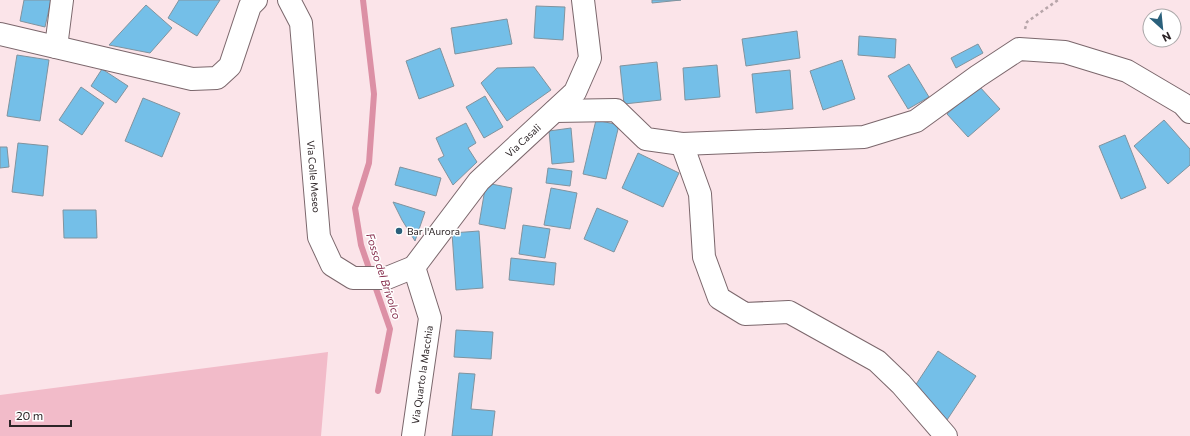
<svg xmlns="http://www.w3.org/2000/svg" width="1190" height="436" font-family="Commissioner,sans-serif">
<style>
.green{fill:#f2bbc9}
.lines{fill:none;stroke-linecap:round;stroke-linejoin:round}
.stream{stroke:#dc90a5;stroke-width:6}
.building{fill:#74bfe8;stroke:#81939e}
.street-casing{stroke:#7b676c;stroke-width:24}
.path{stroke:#b7a5a9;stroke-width:2.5;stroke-dasharray:3 3;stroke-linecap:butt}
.street{stroke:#fff;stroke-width:22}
.poi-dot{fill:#2a607b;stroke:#fff;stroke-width:1.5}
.labels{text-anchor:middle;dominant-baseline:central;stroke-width:3;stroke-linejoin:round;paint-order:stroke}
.street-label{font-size:10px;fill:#2d2527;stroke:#fff}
.poi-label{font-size:10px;fill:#2d2527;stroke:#fff;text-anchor:start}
.water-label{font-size:11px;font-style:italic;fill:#862d4c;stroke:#fff}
</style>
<rect width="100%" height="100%" fill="#fbe4e9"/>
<path class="green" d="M328,352L321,436H0V395Z"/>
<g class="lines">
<path class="stream" d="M363,0L374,94L369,163L355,208L361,245L371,274
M374,283L390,329L378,391"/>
</g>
<path class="building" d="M24,0H51L45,27L20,21Z
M179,0H220L197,36L168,18Z
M652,0H681L652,3Z
M146,5L172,28L150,53L109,45Z
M536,6L565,7L563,40L534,38Z
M507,19L512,44L455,54L451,28Z
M797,31L800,58L746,66L742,39Z
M859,36L896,39L895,58L858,55Z
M978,44L983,53L956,68L951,58Z
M440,48L454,86L419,99L406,61Z
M17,55L49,60L40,121L7,116Z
M842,60L855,99L823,110L810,71Z
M657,62L661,100L624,104L620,66Z
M909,64L929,97L908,109L888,76Z
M717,65L720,97L685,100L683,68Z
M534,67L551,90L507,121L481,83L497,68Z
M102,69L128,86L116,103L91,86Z
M790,70L793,109L756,113L752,74Z
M979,86L1000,109L968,137L947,114Z
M81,87L104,103L82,135L59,120Z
M485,96L503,127L484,138L466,107Z
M143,98L180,113L162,157L125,141Z
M596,120L619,125L606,179L583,174Z
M1164,120L1190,149V165L1168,184L1134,146Z
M466,123L476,143L468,148L477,162L453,185L438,159L444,156L436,138Z
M571,128L574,162L552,164L549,131Z
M1125,135L1146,188L1121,199L1099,146Z
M18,143L48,146L43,196L12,192Z
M0,147H7L9,167L0,168Z
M638,153L679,173L663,207L622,188Z
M400,167L441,178L436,196L395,185Z
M548,168L572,171L570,186L546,183Z
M486,183L512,188L505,229L479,224Z
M551,188L577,193L570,229L544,225Z
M393,202L425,212L415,241L402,220Z
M597,208L628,221L614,252L584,239Z
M63,210H96L97,238H64Z
M523,225L550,229L545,258L519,254Z
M479,231L483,288L456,290L452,233Z
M511,258L556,263L554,285L509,280Z
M456,330L493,332L491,359L454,357Z
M938,351L976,376L947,420L909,395Z
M459,373L475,374L471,409L495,411L492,436H452Z"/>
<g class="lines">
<defs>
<g id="street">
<path id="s1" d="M289,0L301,23L319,237L332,265L353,278H387L414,267L479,181L575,92L590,58L583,0"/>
<path d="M0,34L192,79L217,78L230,66L250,6L256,0"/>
<path d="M56,47L62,0"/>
<path d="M555,111L616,110L646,139L682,144L864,137L916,121L978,76L1019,49L1065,52L1127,71L1183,104L1190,112"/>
<path d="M682,144L700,194L704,257L719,298L745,314L789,312L877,361L901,384L946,436"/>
<path id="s2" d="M413,436L430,318L414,267"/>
</g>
</defs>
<use href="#street" class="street-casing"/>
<path class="path" d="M1025,29L1027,22L1058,0"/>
<use href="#street" class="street"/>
</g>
<circle class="poi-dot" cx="399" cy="231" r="4"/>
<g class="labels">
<g class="street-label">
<text stroke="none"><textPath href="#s1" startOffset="527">Via Casali</textPath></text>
<text stroke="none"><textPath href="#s1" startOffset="180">Via Colle Meseo</textPath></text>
<text stroke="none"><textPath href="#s2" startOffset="62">Via Quarto la Macchia</textPath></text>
</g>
<g class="poi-label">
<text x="407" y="231">Bar l'Aurora</text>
</g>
<g class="water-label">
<text transform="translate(384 276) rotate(72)">Fosso del Brivolco</text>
</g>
</g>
<g transform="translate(1162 28) rotate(153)"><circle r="19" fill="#ffffff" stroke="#aba8a9"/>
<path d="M0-3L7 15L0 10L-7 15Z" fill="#2a607b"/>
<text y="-6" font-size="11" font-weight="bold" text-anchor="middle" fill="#2d2527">N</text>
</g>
<path d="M10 420v6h61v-6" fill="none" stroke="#2d2527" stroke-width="2"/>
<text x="16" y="420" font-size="12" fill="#2d2527" stroke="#ffffff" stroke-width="3" paint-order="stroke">20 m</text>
</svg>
